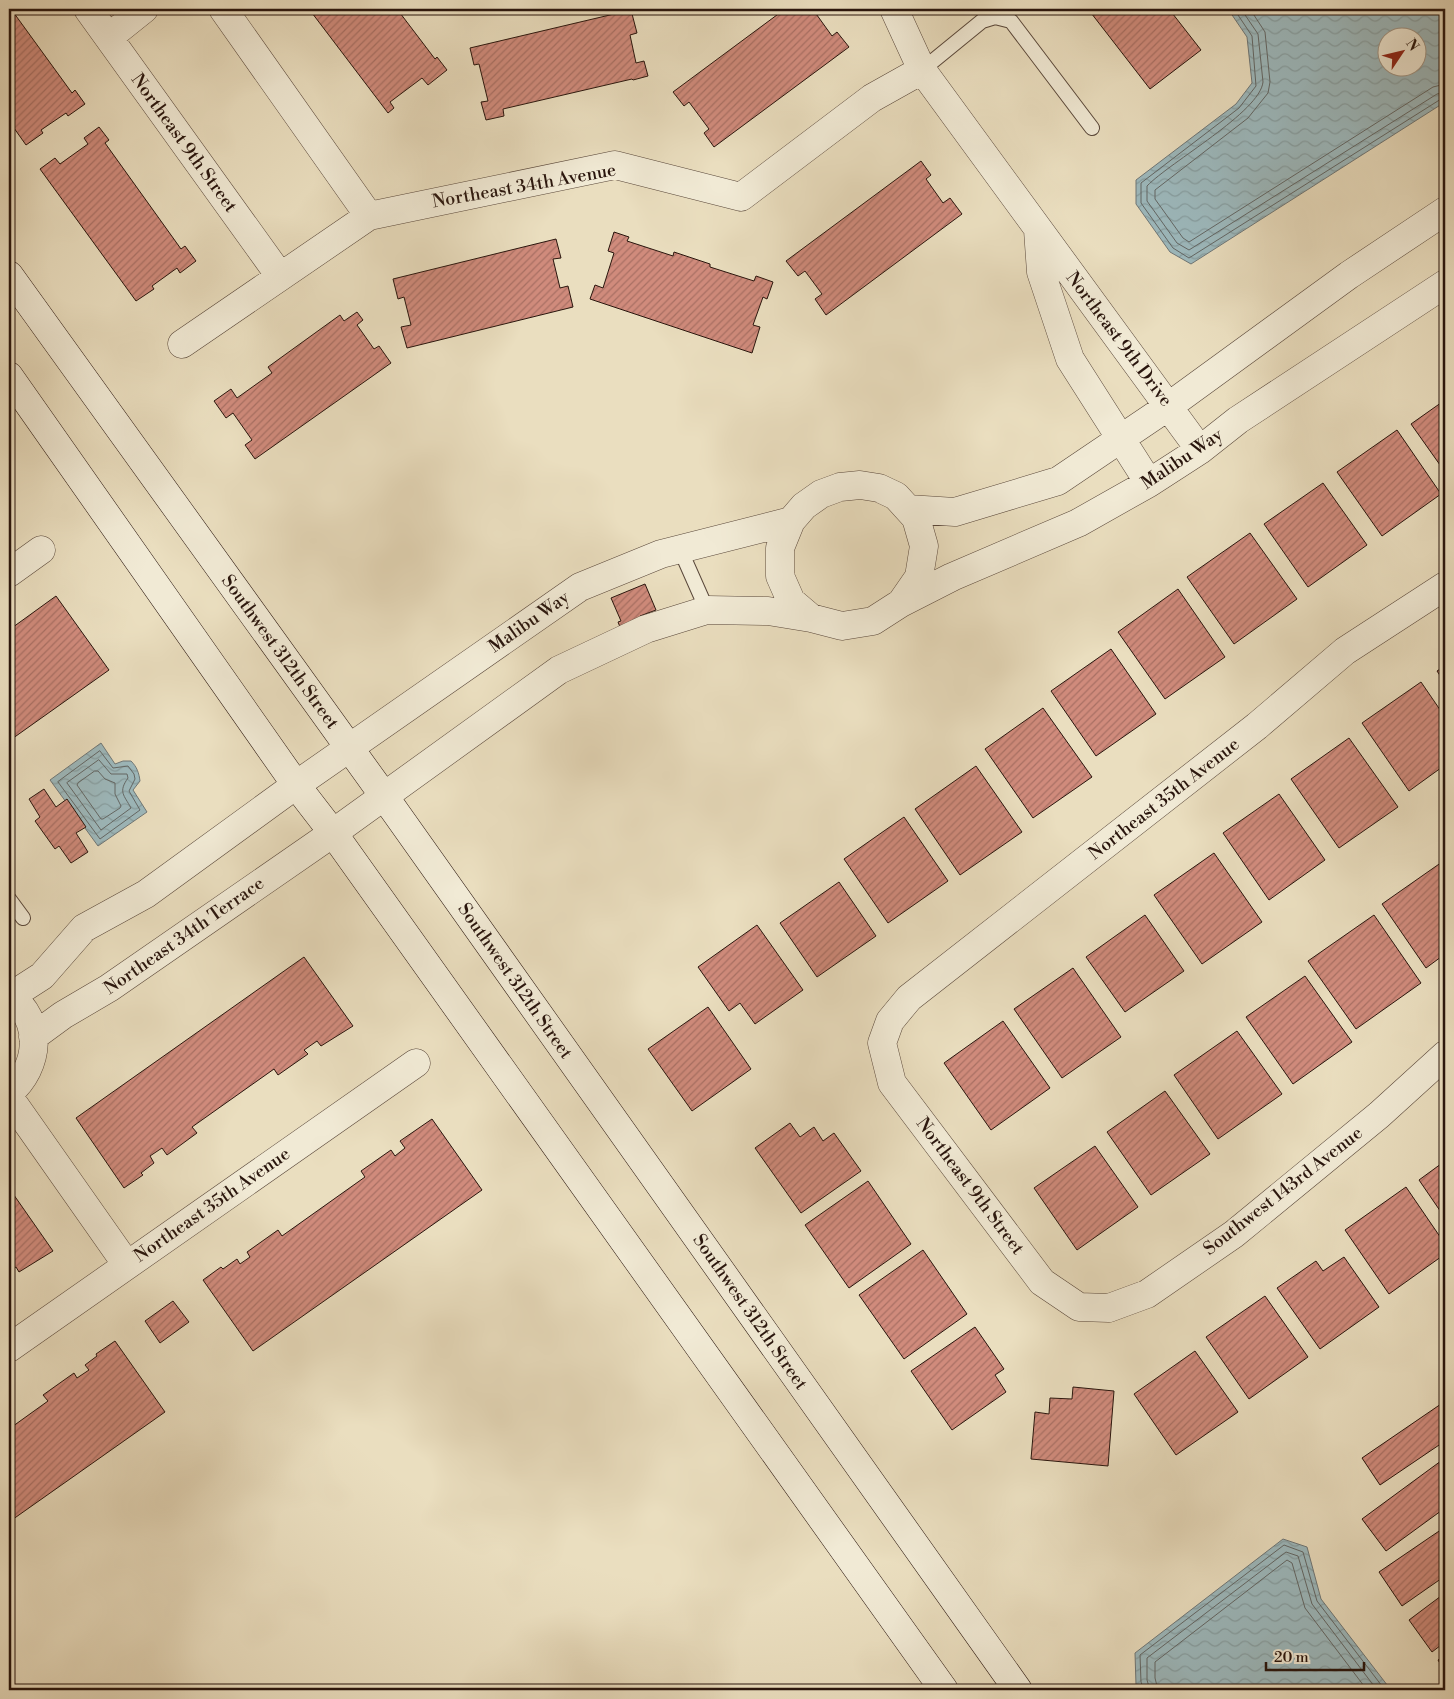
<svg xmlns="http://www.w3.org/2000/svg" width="1454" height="1699" font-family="'Libre Bodoni',serif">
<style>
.water{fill:url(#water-waves);stroke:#6f7777;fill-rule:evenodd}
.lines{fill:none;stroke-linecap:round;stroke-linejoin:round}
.shore{stroke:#636765;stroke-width:1}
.building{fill:url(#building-hatch);stroke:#29150d}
.service-casing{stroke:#59473a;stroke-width:16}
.minor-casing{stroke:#59473a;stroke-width:29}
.secondary-casing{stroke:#29150d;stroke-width:29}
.service{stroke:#f1ead5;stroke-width:14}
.minor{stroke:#f1ead5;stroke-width:28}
.secondary{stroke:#f1ead5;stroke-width:28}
.labels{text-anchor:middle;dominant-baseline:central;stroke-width:4.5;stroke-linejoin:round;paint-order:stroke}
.street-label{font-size:18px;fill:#29150d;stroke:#f1ead5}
</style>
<defs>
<pattern id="water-waves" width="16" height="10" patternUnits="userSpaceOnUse" patternTransform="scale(1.25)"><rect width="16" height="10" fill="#9db9bd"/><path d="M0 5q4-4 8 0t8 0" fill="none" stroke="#879ea1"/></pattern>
<pattern id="building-hatch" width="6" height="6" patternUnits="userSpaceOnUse" patternTransform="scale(1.25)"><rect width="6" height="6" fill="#d08b7c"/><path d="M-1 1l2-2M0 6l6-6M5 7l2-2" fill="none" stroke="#a97064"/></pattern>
</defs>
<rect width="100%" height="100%" fill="#eadebf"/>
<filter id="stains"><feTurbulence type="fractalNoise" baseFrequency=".004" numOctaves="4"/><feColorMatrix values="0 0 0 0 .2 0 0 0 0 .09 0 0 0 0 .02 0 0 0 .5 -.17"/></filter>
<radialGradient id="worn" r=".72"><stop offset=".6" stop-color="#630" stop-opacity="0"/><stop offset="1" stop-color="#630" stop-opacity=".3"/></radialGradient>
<path class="water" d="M1228,9H1445V102L1191,264L1170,252L1136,204V180L1236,104L1252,83L1247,37ZM1386,38H1416V68H1386Z
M101,743L115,764L123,761H131C137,767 139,773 140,781L133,790L147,812L98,846L50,780Z
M1283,1539L1307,1547L1321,1599L1391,1690H1140L1136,1685L1135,1653Z"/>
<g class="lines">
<path class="shore" d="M1234,9L1252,36L1256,86L1239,108L1141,183V203L1173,248L1189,258L1441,99L1445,98
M1241,9L1258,34L1263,82C1260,112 1170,162 1147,186V201L1177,243L1189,250L1437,94L1445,92
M1250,9L1265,32L1270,82L1268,93L1248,118L1155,190V199L1183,238L1189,242L1433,87L1445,84
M100,751L113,768L128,766L134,774L135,779L129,791L140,810L100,839L58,782Z
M99,760L111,774H127L128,778C118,792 124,795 131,808L101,830L67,783Z
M95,771H98L105,779L115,783V794L121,806L120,808L103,819H101L77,785L78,783Z
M1144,1690L1141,1682L1140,1655L1284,1545L1303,1552L1317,1601L1385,1690
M1150,1690L1147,1680V1658L1286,1552L1298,1556L1312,1604L1377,1690
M1158,1690L1155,1678V1662L1287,1560L1292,1563L1305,1608L1367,1690"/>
</g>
<path class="building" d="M9,9H11L72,93L75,90L85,104L68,116L66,113L41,130L43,133L26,145L9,121Z
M309,9H397L435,59L437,57L447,70L428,85L422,78L390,102L394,108L388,113Z
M785,9H817L814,11L832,36L837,32L849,47L714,147L704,133L709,129L689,102L684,106L673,92Z
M1088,9H1169L1201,50L1150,89Z
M631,10L637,33L630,35L636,63L644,61L648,76L633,80L632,79L503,109L504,116L486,120L481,102L488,101L479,64L474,65L470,48Z
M99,127L109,140L105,143L181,249L185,246L196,261L180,273L177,268L152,286L154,289L136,301L40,169L55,158L60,164L88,144L84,138Z
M921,161L931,175L926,179L943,203L950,198L962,214L826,315L815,299L822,294L805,271L798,276L786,261Z
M614,232L629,237L627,241L673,256L674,252L710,264V267L754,281L756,276L773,282L767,299L763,297L753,325L760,327L752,353L590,299L595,285L603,288L614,253L608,251Z
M556,239L561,258L553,259L560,288L568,286L573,307L407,348L401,327L411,325L404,297L398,299L393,279Z
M357,312L363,320L357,325L374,349L379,346L391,363L255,459L245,445L252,440L233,413L226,418L214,401L231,389L237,398L272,373L268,367L340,315L344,321Z
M1445,400V472L1411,424Z
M1397,430L1441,494L1382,536L1337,472Z
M1323,483L1367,545L1308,587L1264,524Z
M1250,533L1297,599L1234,644L1187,577Z
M645,584L656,610L640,616L651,640L629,650L618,622L621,621L611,598Z
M1178,589L1225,657L1165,699L1118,632Z
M56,596L109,670L9,741V630Z
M1111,649L1156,714L1096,756L1051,691Z
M1445,666V683L1437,671Z
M1421,682L1445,717V765L1409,791L1362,723Z
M1043,708L1092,777L1033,818L985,749Z
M1349,738L1398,807L1339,848L1291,779Z
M976,766L1022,832L960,875L915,809Z
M44,789L56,807L67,799L86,827L76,833L88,852L71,863L59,846L55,849L35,821L40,817L29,799Z
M1279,794L1325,860L1269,900L1223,833Z
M904,817L948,881L888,923L844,859Z
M1214,853L1262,922L1202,964L1154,895Z
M1442,862L1445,866V954L1426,968L1382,904Z
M839,882L876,936L817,977L780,923Z
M1145,915L1184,971L1125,1012L1086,957Z
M1374,915L1421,983L1356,1029L1308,961Z
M757,925L803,990L755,1024L740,1003L729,1011L698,967Z
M304,957L353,1026L321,1046L317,1041L304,1050L308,1054L278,1075L274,1069L192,1127L197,1133L167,1155L162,1148L150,1156L154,1163L141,1173L143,1175L124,1188L76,1118Z
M1073,968L1121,1037L1062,1078L1014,1009Z
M1305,976L1352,1042L1293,1084L1246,1017Z
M708,1007L751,1069L692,1111L648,1049Z
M1003,1021L1050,1088L991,1130L944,1063Z
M1237,1031L1282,1094L1218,1139L1174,1075Z
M1165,1091L1210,1154L1151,1195L1107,1132Z
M432,1119L482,1190L253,1351L203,1280L221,1267L223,1269L237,1259L240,1264L250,1257L247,1252L278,1230L282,1236L365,1177L361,1171L391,1150L395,1156L405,1148L400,1141Z
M790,1123L800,1137L814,1127L823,1141L834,1133L861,1171L801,1213L755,1148Z
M1095,1146L1138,1207L1077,1250L1034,1188Z
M1445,1161V1218L1419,1180Z
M868,1181L911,1244L849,1288L805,1225Z
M1406,1187L1445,1244V1254L1389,1294L1345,1230Z
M9,1188L53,1251L19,1272L16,1267L9,1272Z
M923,1250L967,1314L904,1359L859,1295Z
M1344,1257L1379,1307L1320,1349L1277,1288L1316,1261L1323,1271Z
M1265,1296L1308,1357L1249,1399L1206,1337Z
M173,1301L189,1322L160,1343L145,1321Z
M975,1327L1004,1369L995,1375L1006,1392L952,1430L911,1371Z
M115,1341L165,1412L9,1522V1429L48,1401L43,1395L74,1373L77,1378L89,1370L85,1365L97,1356L96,1354Z
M1195,1351L1238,1412L1176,1455L1134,1394Z
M1073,1387L1114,1391L1108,1466L1031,1459L1035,1412L1049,1414L1050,1398L1072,1399Z
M1441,1404L1445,1410V1441L1380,1485L1362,1458Z
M1445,1458V1508L1386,1551L1362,1519Z
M1445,1527V1576L1402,1606L1379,1572Z
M1445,1593V1642L1432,1652L1409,1620Z
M1445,1655V1672L1438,1660Z"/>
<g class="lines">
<defs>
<path id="service" d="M922,70L982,21L995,17L1011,21L1092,128
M680,549L707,610
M9,899L23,918"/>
<path id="minor" d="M88,9L280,276
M223,9L369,216
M894,9L922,70L1200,450
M109,37L144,9
M1038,230L1041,272L1070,359L1149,483
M182,344L369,216L615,165L741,197L872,98L922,70
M860,485L879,488L896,496L916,518L924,546L919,577L901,603L873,621L842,626L811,618L791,601L780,576V548L791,521L804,506L821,494L840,487Z
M908,509L955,512L1058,481L1169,406L1349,275L1445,211
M9,573L41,550
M1445,586L1345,651L1257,726L909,998L890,1021L882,1043L892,1083L1042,1282L1079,1307L1109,1308L1147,1294L1234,1234L1379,1115L1445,1055
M901,603L952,577L1078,523L1149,483L1200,450L1238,420L1445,284
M9,995C44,1021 40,1066 9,1093
M11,996L42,976L84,928L146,894L296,785L580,587L661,554L791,521
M33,1037L63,1015L109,988L333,833L559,670L646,629L707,610L768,611L811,618
M9,1097L127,1265
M9,1348L416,1063"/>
<path id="secondary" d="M9,275L384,796L1018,1690
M9,376L296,785L333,833L944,1690"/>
</defs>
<use href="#service" class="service-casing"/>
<use href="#minor" class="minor-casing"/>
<use href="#secondary" class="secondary-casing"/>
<use href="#service" class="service"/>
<use href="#minor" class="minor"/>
<use href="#secondary" class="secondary"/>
</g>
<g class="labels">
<g class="street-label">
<text transform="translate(184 143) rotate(54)">Northeast 9th Street</text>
<text transform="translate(524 186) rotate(-10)">Northeast 34th Avenue</text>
<text transform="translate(1119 339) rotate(53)">Northeast 9th Drive</text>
<text transform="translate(1182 459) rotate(-34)">Malibu Way</text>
<text transform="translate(529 622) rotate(-35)">Malibu Way</text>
<text transform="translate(280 652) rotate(54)">Southwest 312th Street</text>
<text transform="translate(1164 799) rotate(-38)">Northeast 35th Avenue</text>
<text transform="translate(184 936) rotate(-35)">Northeast 34th Terrace</text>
<text transform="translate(515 981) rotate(55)">Southwest 312th Street</text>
<text transform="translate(970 1186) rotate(53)">Northeast 9th Street</text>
<text transform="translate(1283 1191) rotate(-38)">Southwest 143rd Avenue</text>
<text transform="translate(212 1205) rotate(-35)">Northeast 35th Avenue</text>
<text transform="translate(750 1312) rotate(55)">Southwest 312th Street</text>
</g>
</g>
<rect width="1454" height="1699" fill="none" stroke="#eadebf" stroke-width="30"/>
<rect x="10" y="10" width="1434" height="1679" fill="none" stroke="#29150d" stroke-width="2.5"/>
<rect x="15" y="15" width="1424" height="1669" fill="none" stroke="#29150d"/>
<g transform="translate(1402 52) rotate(55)"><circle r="24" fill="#f1ead5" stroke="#a19585"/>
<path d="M0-4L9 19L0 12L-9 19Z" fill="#8f2418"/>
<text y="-8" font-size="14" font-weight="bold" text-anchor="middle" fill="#29150d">N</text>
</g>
<path d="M1266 1662v8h98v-8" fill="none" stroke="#29150d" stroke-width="2.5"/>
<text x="1274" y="1662" font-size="15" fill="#29150d" stroke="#f1ead5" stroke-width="4" paint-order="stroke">20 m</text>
<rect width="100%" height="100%" filter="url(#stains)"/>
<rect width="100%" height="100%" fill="url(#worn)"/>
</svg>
